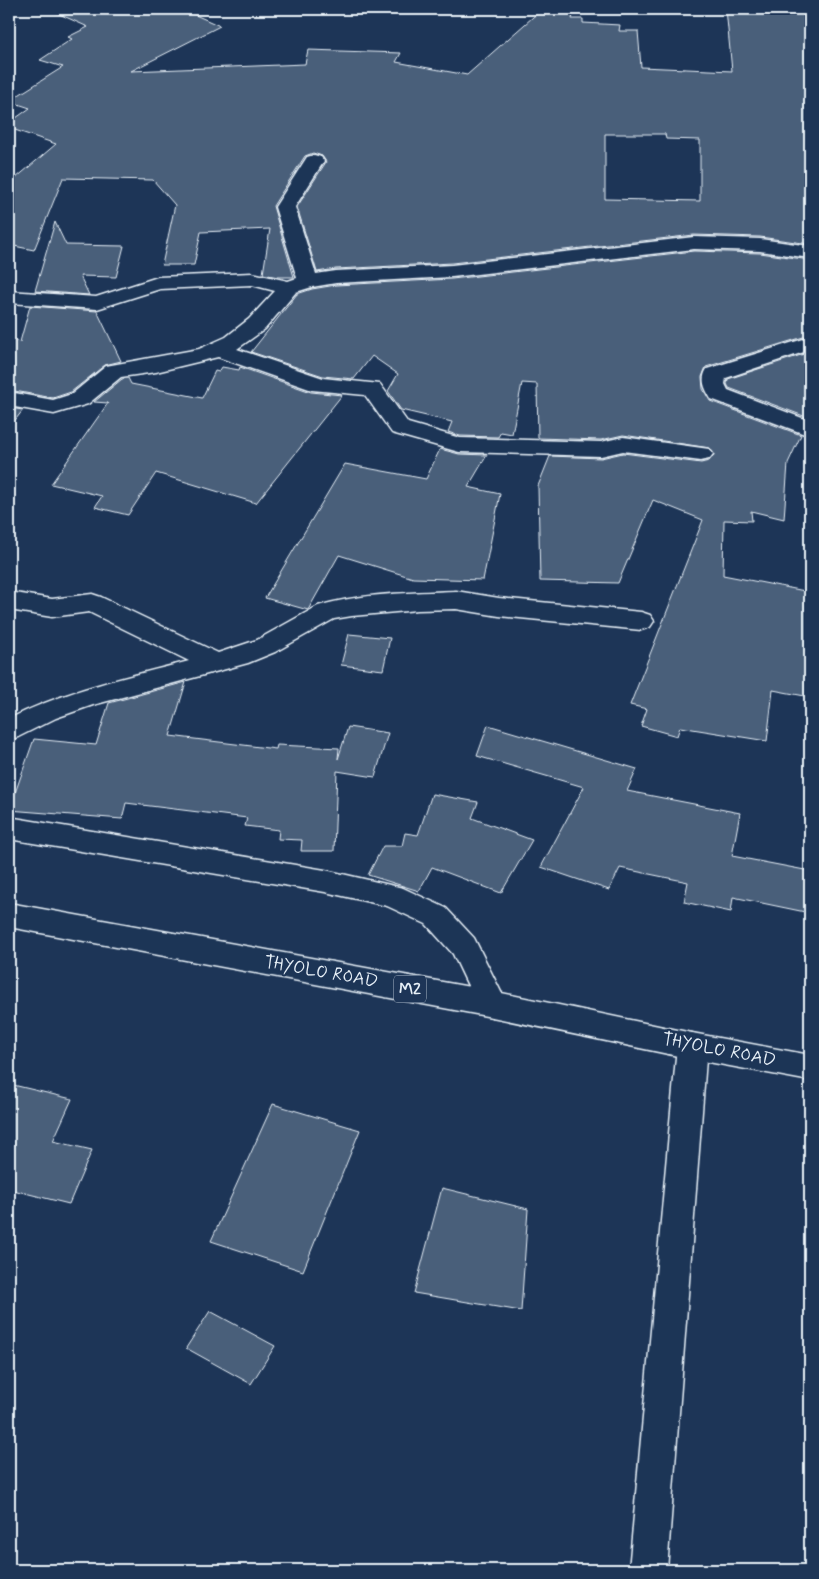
<svg xmlns="http://www.w3.org/2000/svg" width="819" height="1579" font-family="Mynerve,sans-serif">
<style>
.building{fill:#495e7a;stroke:#e8f1f8;fill-rule:evenodd}
.lines{fill:none;stroke-linecap:round;stroke-linejoin:round}
.minor-casing{stroke:#e8f1f8;stroke-width:3}
.trunk-casing{stroke:#e8f1f8;stroke-width:3}
.minor{fill:#1d3557;fill-rule:evenodd}
.trunk{fill:#1d3557;fill-rule:evenodd}
.labels{text-anchor:middle;dominant-baseline:central;stroke-width:4;stroke-linejoin:round;paint-order:stroke}
.shield{fill:#1d3557;stroke:#abb9c8;stroke-width:1}
.shield-label{font-size:16px;font-weight:bold;fill:#e8f1f8}
.street-label{font-size:18px;fill:#e8f1f8;stroke:#1d3557}
</style>
<rect width="100%" height="100%" fill="#1d3557"/>
<filter id="ink" filterUnits="userSpaceOnUse"><feTurbulence type="fractalNoise" baseFrequency=".02" numOctaves="2"/><feDisplacementMap in="SourceGraphic" scale="10" xChannelSelector="R" yChannelSelector="G"/><feConvolveMatrix kernelMatrix="1 2 1 2 8 2 1 2 1" color-interpolation-filters="sRGB"/></filter>
<g filter="url(#ink)">
<path class="building" d="M48,9H182L220,26L131,71L305,64L308,50L401,53L396,62L467,75L541,10L574,12L572,19H583V23L620,25L619,31H638L641,67L732,71L726,9H810V244L760,237L694,235L452,263L336,269L317,272L297,207L326,162L322,156L313,153L305,156L273,206L294,277H278L263,274L270,229L201,232L194,265H162L175,205L153,180L63,178L34,250L9,245V184L56,144L9,128V123L30,108L9,101L63,67L40,60L72,39L68,37L88,27ZM605,134H665L666,139L700,140V201L605,199Z
M55,222L66,245L124,246L116,277L80,276L89,295L35,291Z
M694,251L760,253L810,260V335L706,367L702,377L703,389L710,401L801,435L788,463L784,519L751,511L752,521L724,520L723,575L810,592V697L773,690L767,741L680,727L677,736L641,726L647,709L630,705L703,520L653,500L618,583L540,581L538,486L550,456L601,458L623,453L701,463L709,461L714,455L710,448L623,435L601,440L538,438L537,384L522,383L512,434L501,432L498,437L460,436L448,432L452,422L401,410L388,391L398,374L372,356L354,379L323,376L251,352L297,294L312,289L336,285L452,279Z
M30,306L97,311L121,361L105,365L71,392L53,398L9,390V339L20,342Z
M810,352V415L809,418L729,388L727,384L728,379Z
M222,367L239,370L240,367L311,392L342,395L256,503L156,473L128,515L95,507L102,496L51,484L108,403L94,402L122,379L128,378L131,384L202,398L215,371L219,372Z
M9,408L23,410L9,428Z
M440,449L459,454L487,455L468,487L500,494L483,580L413,578L339,555L308,610L265,598L345,464L426,479Z
M349,634L390,638L383,670L341,665Z
M186,682L170,736L276,749L277,745L339,748L338,759L348,727L388,733L375,777L337,771L334,851H301L302,840L278,839L279,830L245,826L247,818L126,803L122,819L9,810L34,739L96,745L109,703Z
M488,725L637,769L627,791L740,813L732,856L810,871V913L733,897L731,912L684,902L688,882L620,868L609,890L541,867L584,787L477,756Z
M432,794L478,802L472,818L532,840L501,893L432,867L419,891L368,875L383,846H402L405,833L418,835Z
M9,1084L72,1099L53,1141L92,1150L69,1204L9,1189Z
M273,1104L360,1130L303,1271L211,1241Z
M442,1188L528,1209L521,1311L414,1293Z
M210,1311L275,1346L251,1384L186,1348Z"/>
<g class="lines">
<defs>
<path id="minor" d="M314,155L321,157L324,161L295,207L316,274L336,271L452,265L694,237L760,239L810,246V258L760,251L694,249L452,277L336,283L312,287L296,292L265,329L237,349L323,378L380,384L408,423L460,438L601,442L623,437L709,449L713,454L709,459L701,461L623,451L601,456L459,452L392,433L365,395L312,390L218,357L156,372L121,377L88,404L54,414L9,406V392L53,400L72,394L106,366L199,349L226,337L249,319L275,291L252,285L160,289L97,309L9,303V291L96,297L158,277L252,273L288,281L297,278L275,207L307,157Z
M810,337V350L726,378L725,384L728,390L810,421V436L711,399C705,389 700,380 707,369Z
M456,591L499,598L641,612L650,615L654,621L650,627L641,630L499,616L456,609L418,610L352,616L334,619L275,652L248,663L93,705L56,718L18,737L9,740V719C66,690 128,677 189,661L89,612L52,617L9,610V592L52,599L92,594L101,597L218,653L257,640L318,606C362,593 410,593 456,591Z
M9,817L325,870L403,888L446,908L474,938L507,1004L503,1013L492,1017L481,1013L453,954L426,924L387,906L325,892L9,839Z
M692,1033L703,1037L707,1046L667,1570H629L677,1046L681,1037Z"/>
<path id="trunk" d="M9,903L492,991L692,1033L810,1055V1081L692,1059L492,1017L9,927Z"/>
</defs>
<use href="#minor" class="minor-casing"/>
<use href="#trunk" class="trunk-casing"/>
<use href="#minor" class="minor"/>
<use href="#trunk" class="trunk"/>
</g>
</g>
<g class="labels">
<rect class="shield" x="394" y="975.5" width="32" height="27" rx="4"/>
<g class="shield-label">
<text x="410" y="989">M2</text>
</g>
<g class="street-label">
<text transform="translate(321 972) rotate(10)">THYOLO ROAD</text>
<text transform="translate(719 1050) rotate(11)">THYOLO ROAD</text>
</g>
</g>
<rect width="819" height="1579" fill="none" stroke="#1d3557" stroke-width="30"/>
<rect x="15" y="15" width="789" height="1549" fill="none" stroke="#e8f1f8" stroke-width="2" filter="url(#ink)"/>
</svg>
